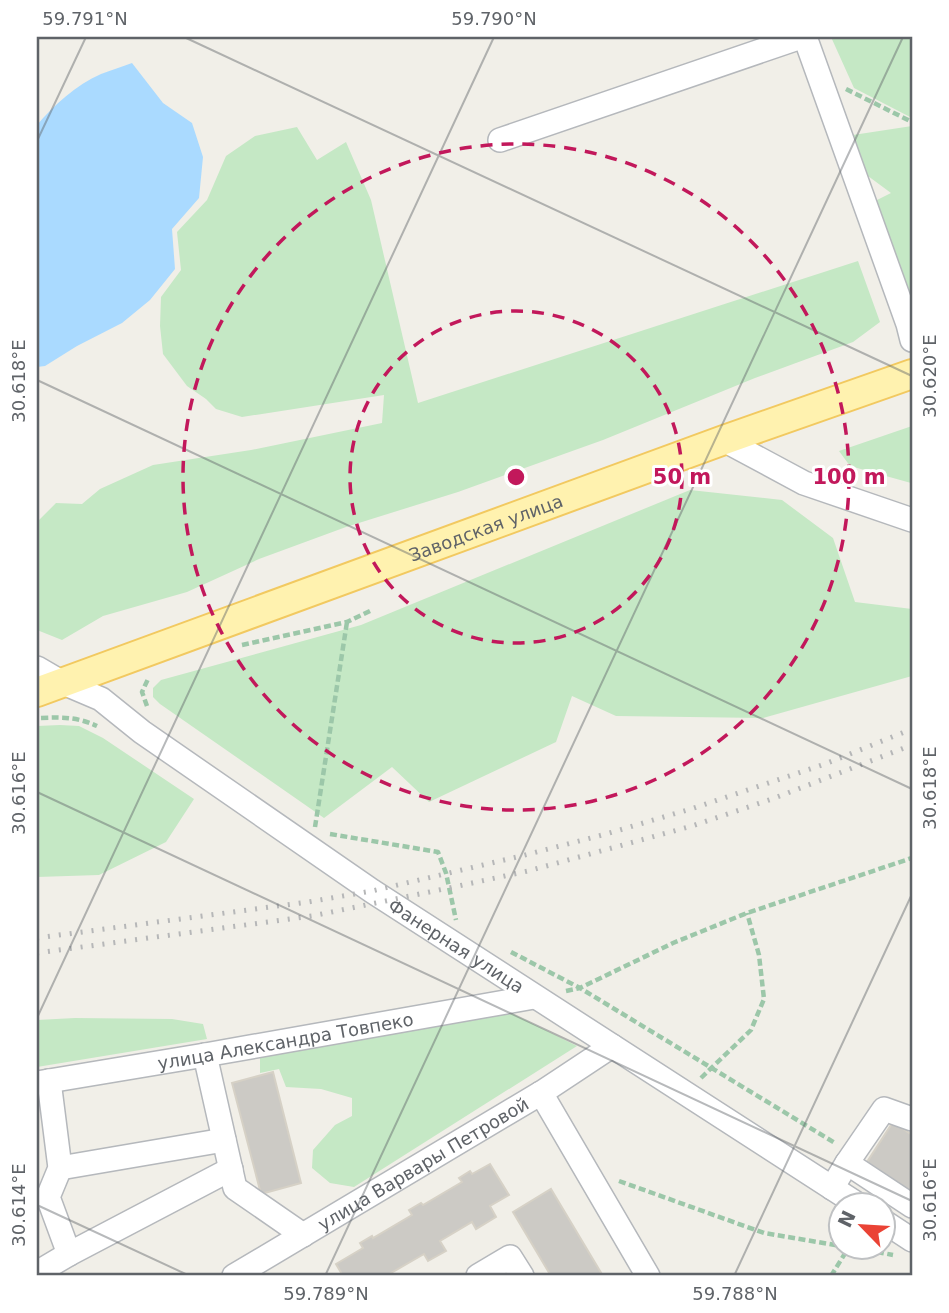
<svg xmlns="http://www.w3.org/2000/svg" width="949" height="1313" font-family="'DejaVu Sans',sans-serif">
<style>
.green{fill:#c5e8c5}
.water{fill:#aadaff}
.building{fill:#cccac5;stroke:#d6d1c6;stroke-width:2}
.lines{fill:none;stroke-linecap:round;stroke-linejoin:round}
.minor-casing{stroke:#b5b8bc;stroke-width:26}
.major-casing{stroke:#f2c960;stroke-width:32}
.path{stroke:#9cc7a9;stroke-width:4.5;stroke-dasharray:7 3.5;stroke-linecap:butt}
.minor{stroke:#fff;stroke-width:23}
.major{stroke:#fff2af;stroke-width:28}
.rail{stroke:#b6b7b8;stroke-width:5;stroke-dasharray:2 9;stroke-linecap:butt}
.ticks{fill:none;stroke:#5f6368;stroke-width:2;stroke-opacity:0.45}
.ring{fill:none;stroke:#c2185b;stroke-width:3.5;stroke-dasharray:12 9}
.labels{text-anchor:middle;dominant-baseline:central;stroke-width:6;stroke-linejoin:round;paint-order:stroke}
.street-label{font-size:18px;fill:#5f6368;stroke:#fff}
.centre{fill:#c2185b;stroke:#fff;stroke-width:3.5}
.ring-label{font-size:21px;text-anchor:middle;font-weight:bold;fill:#c2185b;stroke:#fff;stroke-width:6;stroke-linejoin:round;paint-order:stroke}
.neatline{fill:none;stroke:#5f6368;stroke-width:2.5}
.ticks-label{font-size:18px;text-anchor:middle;fill:#5f6368}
</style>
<rect width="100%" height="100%" fill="#f1efe8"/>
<path class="green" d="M831,37H912V118L854,88Z
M912,126V305L875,201L891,193L868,176L853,135Z
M297,127L317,160L346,142L371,200L418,403L858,261L880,322L853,342L755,378L603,440L458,492L346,527L259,559L187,592L103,616L62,640L37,630V522L56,503L82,504L100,489L153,465L251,450L382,423L384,395L242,417L216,409L206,399L187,386L163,354L160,326L161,297L181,270L177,232L207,200L226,156L255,136Z
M912,426V482L911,483L850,466L839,451Z
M690,490L782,500L833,538L855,602L912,609V676L763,718L616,716L572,696L556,742L429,802L392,767L324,818L160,704L153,697V688L161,680L361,625Z
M60,725L79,726L103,738L194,799L166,842L99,875L37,877V726Z
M501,1008L577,1046L354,1187L330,1183L312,1168L313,1150L335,1125L352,1116V1098L321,1089L286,1087L279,1069L260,1073V1057L272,1052Z
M75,1018L172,1019L203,1024L207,1039L37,1067V1020Z"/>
<path class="water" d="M132,63L163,103L192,123L203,157L199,198L172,229L175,269L150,300L122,323L77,346L45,366L37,367V125C54,105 76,85 101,74C111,70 122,67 132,63Z"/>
<path class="building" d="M273,1072L301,1183L261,1194L232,1083Z
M893,1122L912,1135V1192L867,1162Z
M490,1164L509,1195L490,1206L496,1217L476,1229L472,1222L440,1241L446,1251L428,1261L424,1254L391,1273L393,1276H343L336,1264L363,1248L360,1243L372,1236L373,1238L412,1215L409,1210L421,1203L423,1205L462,1182L459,1178L470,1171L472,1174Z
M551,1189L603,1276H551L513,1212Z"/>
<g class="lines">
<defs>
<g id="minor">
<path d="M805,37L908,324L912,340"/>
<path d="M500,140L801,37"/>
<path d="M724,440L804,483L912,520"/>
<path id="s1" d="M37,668L61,682L101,699L142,732L372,891L857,1204"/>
<path d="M205,1055L235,1188L303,1235"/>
<path d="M49,1081L60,1168L48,1197L69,1254"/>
<path id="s2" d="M37,1083L205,1055L534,997"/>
<path d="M541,1093L648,1276"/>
<path d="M847,1163L912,1206"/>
<path d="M60,1168L224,1140"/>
<path d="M832,1188L847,1163L884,1109L912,1119"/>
<path d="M883,1221L912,1240"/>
<path d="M37,1273L69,1254L231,1169"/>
<path id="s3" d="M234,1276L541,1093L612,1046"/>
<path d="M478,1276L510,1257L522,1276"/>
</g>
<g id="major">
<path id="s4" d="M37,692L724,440L912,374"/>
</g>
</defs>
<use href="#minor" class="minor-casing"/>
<use href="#major" class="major-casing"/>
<path class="path" d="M846,89L912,122
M242,645L347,622L372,610
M147,706L142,692L148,679
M41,718C63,717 77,717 97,726
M315,827L347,622
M330,834L438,852L446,873L456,920
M511,952L580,988L835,1143
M566,991L580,988L673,943L747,913L912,858
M701,1078L751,1030L764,999L759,955L747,913
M619,1181L764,1233L841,1246
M846,1246L893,1255
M831,1276L849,1247"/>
<use href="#minor" class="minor"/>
<use href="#major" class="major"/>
<path class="rail" d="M37,938L308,902L372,891L517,857L606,834L694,808L825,764L912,729
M37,953L312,916L449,888L528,871L692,826L772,799L912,745"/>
</g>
<path class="ticks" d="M184,37L912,376M37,141L86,37M37,380L912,789M37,792L912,1201M37,1018L494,37M37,1205L190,1276M325,1276L903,37M734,1276L912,894"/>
<g class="ring">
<circle cx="516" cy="477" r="166"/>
<circle cx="516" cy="477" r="333"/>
</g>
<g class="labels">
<g class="street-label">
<text stroke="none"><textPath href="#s4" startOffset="478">Заводская улица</textPath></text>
<text stroke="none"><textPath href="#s1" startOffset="504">Фанерная улица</textPath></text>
<text stroke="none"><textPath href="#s2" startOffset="252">улица Александра Товпеко</textPath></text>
<text stroke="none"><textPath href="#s3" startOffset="220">улица Варвары Петровой</textPath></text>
</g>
</g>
<circle cx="516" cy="477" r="10" class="centre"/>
<g class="ring-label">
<text x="682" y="484">50 m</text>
<text x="849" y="484">100 m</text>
</g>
<rect width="949" height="1313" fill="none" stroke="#ffffff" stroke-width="77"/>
<g transform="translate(862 1226) rotate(295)"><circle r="33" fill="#ffffff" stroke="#bfc1c3" stroke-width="2"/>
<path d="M0-5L12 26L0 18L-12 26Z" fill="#ea4335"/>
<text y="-10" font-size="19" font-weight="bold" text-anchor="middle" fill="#5f6368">N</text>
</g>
<rect x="38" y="38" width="873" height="1236" class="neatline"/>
<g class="ticks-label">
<text x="85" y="25">59.791°N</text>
<text x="494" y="25">59.790°N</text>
<text transform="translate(930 376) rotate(-90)" y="6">30.620°E</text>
<text transform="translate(19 381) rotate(-90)" y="6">30.618°E</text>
<text transform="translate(930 788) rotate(-90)" y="6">30.618°E</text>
<text transform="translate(19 793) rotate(-90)" y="6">30.616°E</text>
<text transform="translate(930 1200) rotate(-90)" y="6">30.616°E</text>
<text transform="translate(19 1205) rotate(-90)" y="6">30.614°E</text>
<text x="326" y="1300">59.789°N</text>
<text x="735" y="1300">59.788°N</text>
</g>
</svg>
